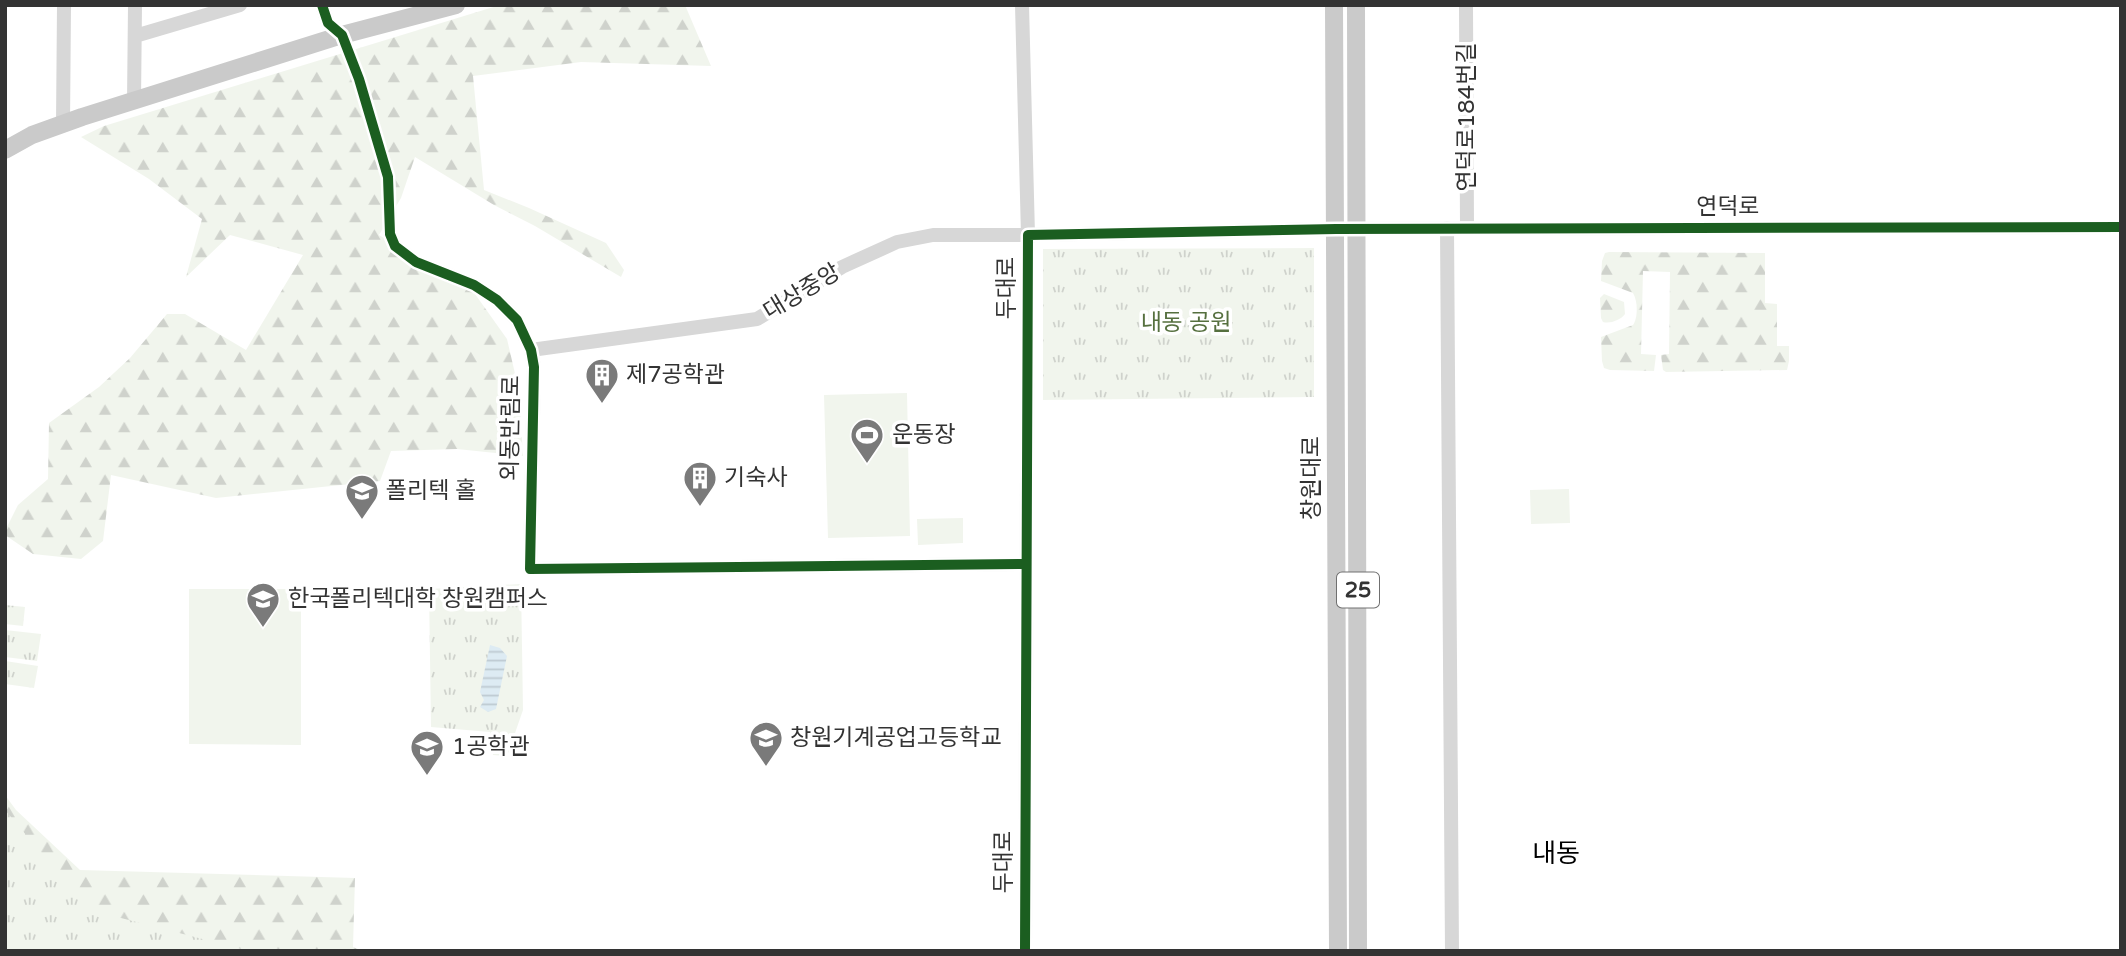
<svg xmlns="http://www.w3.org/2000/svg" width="2126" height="956" font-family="'Varela Round','Noto Sans KR',sans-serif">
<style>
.grass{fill:#f1f5ed}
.forest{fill:url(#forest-firs)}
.park{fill:url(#park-tufts)}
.water{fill:url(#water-rules)}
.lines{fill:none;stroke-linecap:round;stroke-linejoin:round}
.minor{stroke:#d7d7d7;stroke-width:14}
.major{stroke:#cacaca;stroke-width:18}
.cycleway-casing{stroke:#fff;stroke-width:15}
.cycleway{stroke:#1b5e20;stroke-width:10}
.labels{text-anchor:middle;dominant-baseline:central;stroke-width:7;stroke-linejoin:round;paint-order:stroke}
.shield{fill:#fff;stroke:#707070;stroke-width:2}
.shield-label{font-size:21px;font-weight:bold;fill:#333}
.street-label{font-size:23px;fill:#333;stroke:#fff}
.park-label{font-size:23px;fill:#56703f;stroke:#fff}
.poi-label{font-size:23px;fill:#333;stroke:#fff;text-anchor:start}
.quarter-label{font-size:26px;fill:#000;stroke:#fff}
</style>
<defs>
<pattern id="forest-firs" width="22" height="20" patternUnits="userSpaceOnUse" patternTransform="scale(1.75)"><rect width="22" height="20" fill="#f1f5ed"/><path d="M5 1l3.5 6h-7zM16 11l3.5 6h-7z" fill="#cfd2cc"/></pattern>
<pattern id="park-tufts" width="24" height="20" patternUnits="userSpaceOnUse" patternTransform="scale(1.75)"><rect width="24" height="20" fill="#f1f5ed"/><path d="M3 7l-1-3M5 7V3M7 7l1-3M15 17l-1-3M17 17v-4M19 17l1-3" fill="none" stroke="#cfd2cc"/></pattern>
<pattern id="water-rules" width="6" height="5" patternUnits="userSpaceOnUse" patternTransform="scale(1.75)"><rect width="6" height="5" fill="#ddebf3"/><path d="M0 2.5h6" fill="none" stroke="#becad1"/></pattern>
</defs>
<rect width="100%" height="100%" fill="#fff"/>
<path class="grass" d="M907,393L910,536L828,538L824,395Z
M1569,489L1570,523L1531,524L1530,490Z
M963,518V543L918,545L917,519Z
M189,589H301V745L189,744Z"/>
<path class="forest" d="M500,5H685L711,66L581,62L473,76L484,190L529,208L606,243L624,270L621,277L535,226L494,205L415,157L401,198L379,235L475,294L507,339L519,391L523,456L457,449L391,451L380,481L216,498L111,475L103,541L81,559L33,554L5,535V531L18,505L48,479L49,423L99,387L130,358L167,314H185L246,350L303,255L230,235L186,277L202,219L149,179L81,137L104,126Z
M1609,252L1765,253V303L1777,304V346H1789V361L1787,370L1666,372L1663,370L1661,355L1669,354L1670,272L1643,271L1641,354L1656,355L1654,371L1610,370L1604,368L1602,361L1601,337L1633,325C1638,318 1638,301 1633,293L1601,281L1602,261L1605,253Z
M1604,294L1624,302L1625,314C1621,320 1610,324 1603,322L1601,318L1600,298Z
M5,795L16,810L80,870L355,878L353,947L363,951H5Z"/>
<path class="park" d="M1314,248V397L1043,400V249Z
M521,584L523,710L507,756L493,755L490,732L431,727L429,589Z
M5,605L25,607L23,626L5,624Z
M5,630L41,634L37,661L5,657Z
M5,661L38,666L34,688L5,684Z
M5,810L90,910L249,951H5Z"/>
<path class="water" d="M490,645L500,648L507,656L496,709L488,712L480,707L484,700L480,692Z"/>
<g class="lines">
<path class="minor" d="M322,5L328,23L342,35L359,79L388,177L390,234L395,246L416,262L474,285L497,300L517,320L531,350L534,367L530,569L1026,564
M1466,5L1467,228
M135,36L240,5
M134,102L135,5
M63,124L64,5
M1447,228L1452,951
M531,350L757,319L842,267L897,242L933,235H1028L1022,5
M1025,951L1028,235L1336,229L2121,227"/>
<path class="major" d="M1334,5L1338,951
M1356,5L1358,951
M5,150L32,135L82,117L342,35L456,5"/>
<defs>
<path id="cycleway" d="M322,5L328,23L342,35L359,79L388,177L390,234L395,246L416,262L474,285L497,300L517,320L531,350L534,367L530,569L1026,564
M1025,951L1028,235L1336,229L2121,227"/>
</defs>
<use href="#cycleway" class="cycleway-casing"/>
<use href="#cycleway" class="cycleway"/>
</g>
<defs>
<symbol id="building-pin" viewBox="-11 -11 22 30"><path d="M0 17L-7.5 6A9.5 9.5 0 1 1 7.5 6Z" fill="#7a7a7a" stroke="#fff"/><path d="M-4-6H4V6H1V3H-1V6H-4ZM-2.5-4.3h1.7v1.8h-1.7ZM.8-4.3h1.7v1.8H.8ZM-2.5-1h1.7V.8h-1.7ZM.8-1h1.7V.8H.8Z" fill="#fff"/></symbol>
<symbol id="stadium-pin" viewBox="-11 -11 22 30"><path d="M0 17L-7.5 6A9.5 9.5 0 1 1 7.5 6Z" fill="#7a7a7a" stroke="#fff"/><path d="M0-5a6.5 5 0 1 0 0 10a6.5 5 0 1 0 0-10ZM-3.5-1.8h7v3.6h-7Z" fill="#fff"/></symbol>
<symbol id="university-pin" viewBox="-11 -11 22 30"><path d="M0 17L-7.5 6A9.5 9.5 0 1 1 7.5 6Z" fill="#7a7a7a" stroke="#fff"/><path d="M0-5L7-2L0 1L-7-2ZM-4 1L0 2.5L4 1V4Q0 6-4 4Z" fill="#fff"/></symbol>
<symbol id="school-pin" viewBox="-11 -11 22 30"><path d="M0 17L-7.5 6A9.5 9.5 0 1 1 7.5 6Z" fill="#7a7a7a" stroke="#fff"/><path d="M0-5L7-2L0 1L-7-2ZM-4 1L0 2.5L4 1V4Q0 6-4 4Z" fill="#fff"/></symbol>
</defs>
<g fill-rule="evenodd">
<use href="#building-pin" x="583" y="356" width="38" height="52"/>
<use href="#stadium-pin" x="848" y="416" width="38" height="52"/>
<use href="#building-pin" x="681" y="459" width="38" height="52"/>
<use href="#university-pin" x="343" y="472" width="38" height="52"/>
<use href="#university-pin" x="244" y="580" width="38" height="52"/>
<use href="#school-pin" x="747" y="719" width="38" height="52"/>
<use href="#university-pin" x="408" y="728" width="38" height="52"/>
</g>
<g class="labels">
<rect class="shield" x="1337" y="572.5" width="42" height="35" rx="5"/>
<g class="shield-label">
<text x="1358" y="590">25</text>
</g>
<g class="street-label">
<text transform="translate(1467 117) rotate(-90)">연덕로184번길</text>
<text x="1728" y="207">연덕로</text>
<text transform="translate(1007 288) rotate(-90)">두대로</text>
<text transform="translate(802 292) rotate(-31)">대상중앙</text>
<text transform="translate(511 428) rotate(-89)">외동반림로</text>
<text transform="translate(1312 478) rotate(-90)">창원대로</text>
<text transform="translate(1004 862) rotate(-90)">두대로</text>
</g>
<g class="park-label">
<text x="1186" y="323">내동 공원</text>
</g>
<g class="poi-label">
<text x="626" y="375">제7공학관</text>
<text x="892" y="435">운동장</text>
<text x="724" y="478">기숙사</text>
<text x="386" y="491">폴리텍 홀</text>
<text x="288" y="599">한국폴리텍대학 창원캠퍼스</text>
<text x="790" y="738">창원기계공업고등학교</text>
<text x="452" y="747">1공학관</text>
</g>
<g class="quarter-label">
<text x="1556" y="853">내동</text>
</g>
</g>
<rect width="2126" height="956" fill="none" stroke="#333333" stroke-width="14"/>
</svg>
